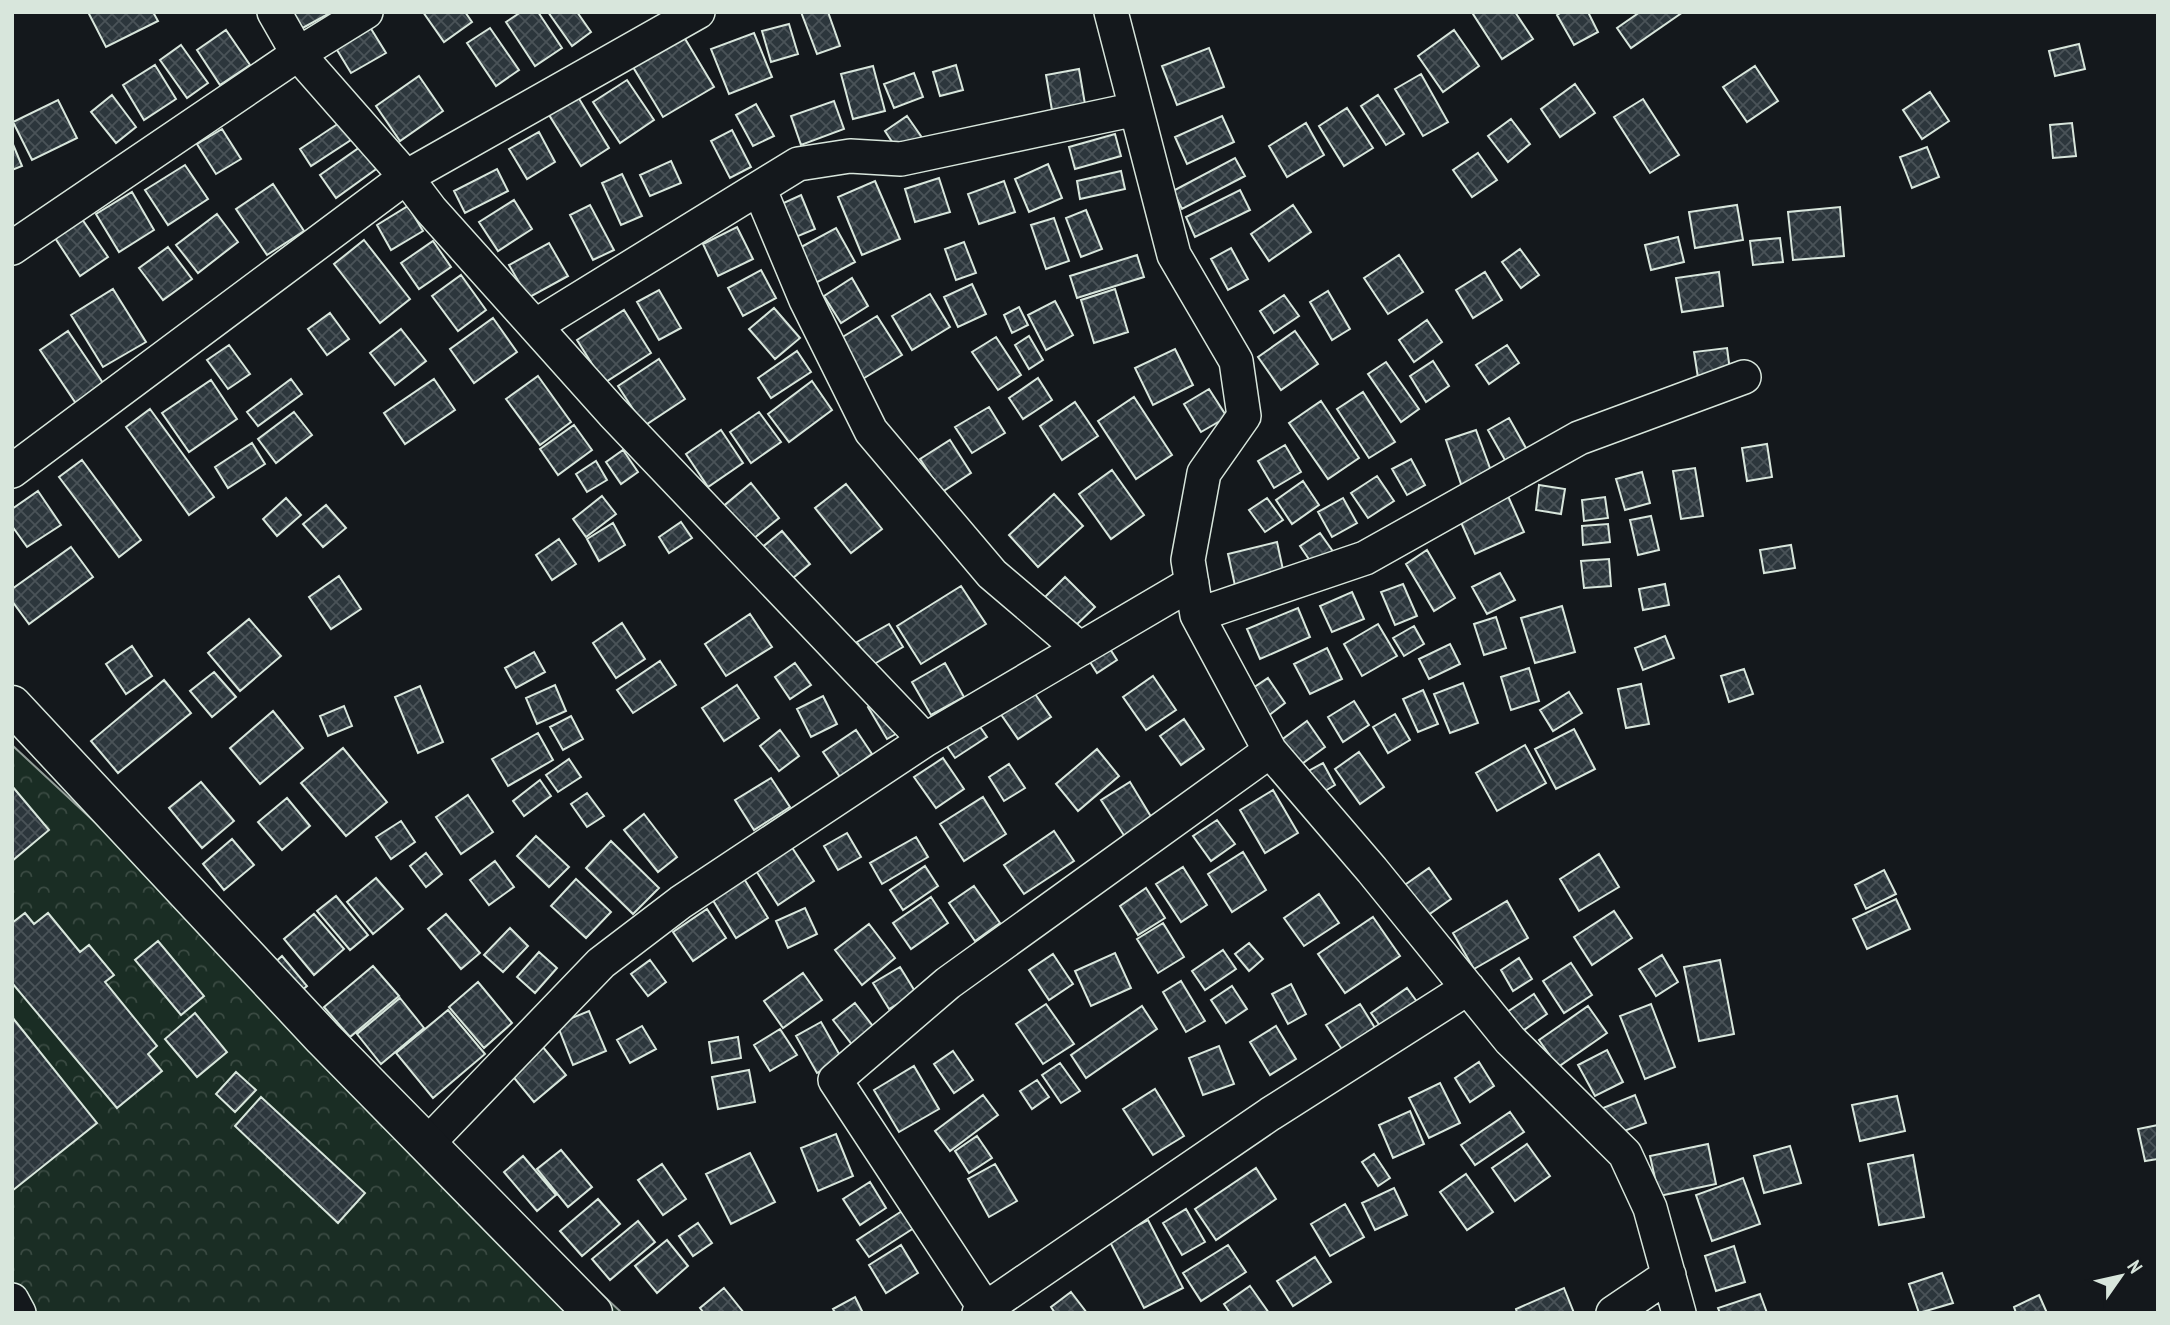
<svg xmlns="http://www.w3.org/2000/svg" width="2170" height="1325" font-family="'PT Sans Narrow',sans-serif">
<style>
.forest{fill:url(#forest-crowns);stroke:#939e99;stroke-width:2}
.building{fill:url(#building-cross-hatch);stroke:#d8e6dc;stroke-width:2}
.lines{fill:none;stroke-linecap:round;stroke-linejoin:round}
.minor-casing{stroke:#d8e6dc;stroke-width:36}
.secondary-casing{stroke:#d8e6dc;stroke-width:41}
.minor{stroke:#14181c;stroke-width:33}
.secondary{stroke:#14181c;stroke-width:38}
</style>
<defs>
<pattern id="forest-crowns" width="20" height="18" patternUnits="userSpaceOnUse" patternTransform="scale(1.75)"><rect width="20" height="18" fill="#1a2d24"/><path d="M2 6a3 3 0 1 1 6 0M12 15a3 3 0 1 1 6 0" fill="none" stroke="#3b4b43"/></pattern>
<pattern id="building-cross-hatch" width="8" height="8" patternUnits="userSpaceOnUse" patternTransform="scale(1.75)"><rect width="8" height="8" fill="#2c363c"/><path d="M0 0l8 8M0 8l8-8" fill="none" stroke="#4a5358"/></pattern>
</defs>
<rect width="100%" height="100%" fill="#14181c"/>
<path class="forest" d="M12,745L622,1313H12Z"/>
<path class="building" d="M88,12H153L158,21L106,47Z
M290,12H330V13L299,30Z
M423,12H465L472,22L444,42Z
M521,12H538L562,48L535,66L506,22Z
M548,12H577L591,32L572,46Z
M801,12H828L840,46L817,54Z
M1476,12H1515L1533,39L1502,59L1473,14Z
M1562,12H1588L1598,32L1574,45L1557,15Z
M1640,12H1683L1631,48L1617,28Z
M365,19L386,53L351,73L331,40Z
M789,24L798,54L771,62L762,31Z
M490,28L519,70L496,86L467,43Z
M226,30L250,65L220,85L197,50Z
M1454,30L1479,66L1443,92L1418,56Z
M754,33L772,77L729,94L711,49Z
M684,37L714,87L663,117L633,67Z
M2079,44L2085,69L2055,76L2049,51Z
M181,45L208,83L187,98L160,60Z
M1209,48L1224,87L1177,105L1162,66Z
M155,65L176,99L144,120L123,85Z
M956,65L963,90L940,96L933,72Z
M873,66L885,111L853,119L841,74Z
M1755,66L1778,101L1747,122L1723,87Z
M1079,69L1087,116L1054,122L1046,75Z
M914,73L923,97L894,108L884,84Z
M1421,74L1448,122L1423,136L1395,89Z
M419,76L443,111L400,141L376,106Z
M627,80L654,120L620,143L593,102Z
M1575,84L1595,113L1560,137L1541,109Z
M1930,92L1949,121L1922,139L1903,110Z
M112,95L136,127L116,143L91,112Z
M1378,95L1404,134L1386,145L1361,106Z
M578,97L609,148L581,166L549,115Z
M1643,99L1679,155L1650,173L1614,117Z
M58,100L77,138L32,160L13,122Z
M834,101L844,129L801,145L791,116Z
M756,104L774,136L753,146L736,115Z
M1347,108L1373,148L1344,166L1319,126Z
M907,116L923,139L900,154L885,131Z
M1222,116L1234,142L1187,164L1175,137Z
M1511,119L1530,144L1508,162L1488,136Z
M342,121L354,138L311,166L300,149Z
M1306,123L1324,155L1287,177L1269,146Z
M2072,123L2076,156L2053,158L2050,125Z
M222,129L241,159L216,174L197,144Z
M732,130L751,167L730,178L711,141Z
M539,132L555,162L527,179L509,149Z
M1115,134L1121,156L1075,169L1069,147Z
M12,142L22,166L12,170Z
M363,145L379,167L336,198L320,175Z
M1927,147L1939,177L1912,188L1900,157Z
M1478,153L1497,180L1472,197L1453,170Z
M1235,158L1245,176L1182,209L1173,191Z
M671,161L681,183L650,196L640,175Z
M1048,164L1062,198L1029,212L1015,179Z
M185,165L208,199L168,225L145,190Z
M497,169L508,191L465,213L454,191Z
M1121,171L1125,189L1080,199L1077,181Z
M622,174L642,216L621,225L602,183Z
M939,178L950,212L915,222L905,189Z
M875,181L900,239L862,255L838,197Z
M1004,181L1015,212L979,224L968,194Z
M273,184L304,231L267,255L236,209Z
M1240,190L1250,210L1195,237L1186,217Z
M132,192L154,230L119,252L96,214Z
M801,195L815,229L791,239L777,206Z
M514,200L532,229L498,251L479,222Z
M590,205L614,250L593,260L570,215Z
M1293,205L1311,232L1269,261L1251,234Z
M1737,205L1743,240L1695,248L1689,212Z
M408,206L423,231L391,250L377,225Z
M1840,207L1844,256L1793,260L1788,212Z
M1086,210L1102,249L1081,257L1066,218Z
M217,214L238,242L198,273L176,245Z
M1054,218L1069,261L1046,269L1031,225Z
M82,219L108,257L80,276L55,238Z
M737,227L753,259L718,276L703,244Z
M836,228L855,262L810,286L792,252Z
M1678,237L1684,262L1651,270L1645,245Z
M1780,238L1783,262L1753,265L1750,241Z
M364,240L410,299L380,323L334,264Z
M433,241L451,267L419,289L401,263Z
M964,242L976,273L956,280L945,249Z
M549,243L568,276L528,298L509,265Z
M168,247L192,279L163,300L139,268Z
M1231,248L1248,279L1228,290L1211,259Z
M1520,249L1539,275L1521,288L1502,262Z
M1137,255L1144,277L1077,298L1070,276Z
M1399,255L1423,292L1388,314L1364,278Z
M761,270L776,298L743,316L728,288Z
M1485,272L1502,300L1473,318L1456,290Z
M1719,272L1723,306L1682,312L1676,278Z
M461,275L486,310L458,331L432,296Z
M852,278L868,306L841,323L824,296Z
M972,284L986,314L958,327L944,297Z
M113,289L146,342L103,367L71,315Z
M1115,289L1128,332L1094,343L1081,300Z
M659,290L681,328L659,340L637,302Z
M1328,291L1350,329L1332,340L1310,302Z
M930,294L950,327L912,350L892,316Z
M1284,295L1299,316L1274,333L1260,311Z
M1055,301L1073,335L1046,350L1028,315Z
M1019,307L1028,325L1012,333L1004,315Z
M774,308L800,338L775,359L749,329Z
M624,310L651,353L604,383L577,340Z
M330,313L349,339L327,355L308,329Z
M877,316L902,355L861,380L836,341Z
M493,318L517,352L474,383L450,349Z
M1427,320L1442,342L1414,362L1399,340Z
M401,329L426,361L395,385L370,353Z
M68,331L105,386L77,405L40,350Z
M1295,331L1318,364L1281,390L1258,357Z
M1029,336L1043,360L1029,369L1015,345Z
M996,337L1021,375L998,390L972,352Z
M229,345L250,374L228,389L207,360Z
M1507,345L1519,363L1489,384L1476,365Z
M1727,348L1733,393L1701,397L1694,352Z
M1175,349L1193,385L1153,405L1135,368Z
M797,351L811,372L771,398L758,378Z
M659,359L685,399L644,426L618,386Z
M1433,361L1449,386L1426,402L1410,376Z
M1386,362L1419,409L1401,422L1368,374Z
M538,376L571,422L540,445L506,399Z
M1038,378L1052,400L1023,419L1009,398Z
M291,379L302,394L258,426L247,412Z
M434,379L455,410L405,444L384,413Z
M211,380L237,419L189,452L162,413Z
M812,381L832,410L789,442L768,414Z
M1209,389L1227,417L1201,432L1184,404Z
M1363,392L1395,442L1369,458L1337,409Z
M1134,397L1172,455L1136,479L1098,421Z
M1321,401L1359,458L1328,479L1289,423Z
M1075,402L1098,436L1062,460L1040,426Z
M989,407L1005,433L972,453L955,427Z
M150,409L214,497L189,515L126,427Z
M294,412L312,435L276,463L258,439Z
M759,412L781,442L751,463L730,432Z
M1509,418L1531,457L1510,469L1488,430Z
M574,425L592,450L558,475L540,449Z
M721,430L743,463L708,487L686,454Z
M1476,430L1494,479L1463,490L1446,440Z
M950,440L971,473L942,492L920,459Z
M252,443L265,464L228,488L215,467Z
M1767,444L1772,477L1747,481L1742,448Z
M1285,445L1301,472L1274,488L1258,461Z
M623,450L638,472L621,484L606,462Z
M1411,459L1425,485L1407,495L1392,469Z
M82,460L141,540L119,557L59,477Z
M596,461L607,480L587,492L576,474Z
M1695,468L1703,516L1681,519L1673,471Z
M1112,470L1144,515L1111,539L1079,494Z
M1642,472L1650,503L1625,510L1616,479Z
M1377,476L1394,501L1368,518L1351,493Z
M1303,481L1319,505L1292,524L1276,500Z
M751,483L779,518L748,543L720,509Z
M846,484L882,529L851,553L815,508Z
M1539,485L1565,489L1561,514L1536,510Z
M38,491L61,525L27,547L12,526V509Z
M1054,494L1083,526L1038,567L1009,535Z
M602,496L616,514L586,537L573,519Z
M1508,496L1524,532L1475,554L1459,518Z
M1605,497L1608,518L1584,521L1582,500Z
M286,498L301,515L277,536L263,519Z
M1267,498L1283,520L1265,532L1249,510Z
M1343,498L1357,523L1332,537L1318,512Z
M326,505L346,528L323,547L303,524Z
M1651,516L1659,550L1638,555L1630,520Z
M681,522L692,538L669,553L659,537Z
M613,523L625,545L599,561L587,539Z
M1608,524L1610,542L1583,545L1582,526Z
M782,531L810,564L788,582L760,549Z
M1320,533L1339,560L1319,574L1300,546Z
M559,539L576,564L552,580L536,555Z
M1277,542L1285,579L1236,590L1228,554Z
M1791,545L1795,568L1764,573L1760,550Z
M71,547L93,577L29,624L12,601V589Z
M1427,550L1455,598L1434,611L1406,564Z
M1609,559L1611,586L1584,588L1581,561Z
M1500,573L1515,600L1487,614L1472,587Z
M339,576L361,609L331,629L309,597Z
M1065,577L1095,607L1074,627L1045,597Z
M1403,584L1417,616L1395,625L1381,592Z
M1665,584L1669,605L1643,610L1639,589Z
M961,586L986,624L921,664L897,626Z
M1352,592L1364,619L1332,632L1320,606Z
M1562,606L1575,652L1535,663L1521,618Z
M1298,608L1310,637L1260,659L1247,629Z
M750,614L772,647L726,676L705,644Z
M1496,617L1506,648L1484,655L1474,624Z
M249,619L281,656L240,691L208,653Z
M622,623L645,659L616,678L593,643Z
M889,624L903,647L871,666L857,642Z
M1378,624L1397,656L1362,676L1344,644Z
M1414,626L1424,644L1404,656L1393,638Z
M1665,636L1674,658L1643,670L1635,648Z
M1105,641L1117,660L1097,673L1085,654Z
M1450,644L1460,664L1429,679L1419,659Z
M132,646L152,676L126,694L106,664Z
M1327,648L1342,679L1310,694L1294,664Z
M534,652L545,672L516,688L505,668Z
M660,661L676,685L633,713L617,690Z
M795,663L811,685L790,699L775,677Z
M945,663L964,697L931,715L912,682Z
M1529,668L1539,701L1511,710L1501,677Z
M1744,669L1753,694L1729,702L1721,676Z
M214,672L236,697L212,717L190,691Z
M1153,676L1176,710L1146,730L1123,697Z
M1268,678L1285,703L1268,716L1250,690Z
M164,680L191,713L118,773L91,741Z
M1463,683L1478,723L1450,733L1434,694Z
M1641,684L1649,724L1626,728L1618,689Z
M555,685L566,711L537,724L526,698Z
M737,685L759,718L724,741L702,708Z
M420,686L443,742L418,753L395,697Z
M898,690L917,722L887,739L868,707Z
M1423,690L1438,724L1418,732L1403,699Z
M1033,691L1051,717L1018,739L1000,713Z
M1569,692L1582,713L1553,731L1540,710Z
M823,696L837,724L811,737L797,709Z
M1354,701L1369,725L1343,742L1328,717Z
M344,706L352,726L328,736L320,716Z
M273,711L303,748L260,784L230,748Z
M1395,714L1410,740L1388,753L1373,727Z
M571,716L583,739L563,750L550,727Z
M1184,719L1204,749L1181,765L1160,736Z
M976,721L987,737L955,758L944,742Z
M1307,721L1325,747L1295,769L1276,744Z
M1574,729L1595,769L1556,789L1535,749Z
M780,730L799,756L779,771L760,746Z
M856,730L872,754L840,777L823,752Z
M538,733L553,760L508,786L492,759Z
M1525,745L1546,783L1497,811L1476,773Z
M343,748L387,802L346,836L301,783Z
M1097,749L1119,776L1078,811L1056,784Z
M1359,752L1384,787L1360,804L1335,769Z
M943,758L964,789L936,808L914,777Z
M569,759L581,777L558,792L546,775Z
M1323,763L1335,785L1318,795L1305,773Z
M1009,764L1025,788L1004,801L989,777Z
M771,778L790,807L754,830L735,800Z
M540,780L551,796L524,816L513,801Z
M201,782L234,821L202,848L169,808Z
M1130,782L1153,820L1125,837L1101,800Z
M12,786L49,830L12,861Z
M1273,790L1298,833L1265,853L1240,810Z
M587,793L604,816L587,827L571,804Z
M468,795L493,832L461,854L436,817Z
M983,797L1006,834L964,861L940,824Z
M287,798L310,826L282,850L258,822Z
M644,814L677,857L658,872L624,830Z
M1217,820L1235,844L1211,861L1193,836Z
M401,821L415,842L391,859L376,837Z
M1054,831L1074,861L1024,894L1004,865Z
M847,833L861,857L838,870L824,846Z
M536,836L569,867L549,887L517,856Z
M916,837L928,857L882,884L870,863Z
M232,839L254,865L224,890L203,864Z
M611,841L659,888L633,914L586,868Z
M789,843L814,881L778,905L753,866Z
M1243,852L1266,890L1232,912L1208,874Z
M426,853L442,874L426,887L410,866Z
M1599,854L1619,887L1579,911L1560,879Z
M495,861L514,887L489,905L470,880Z
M925,866L938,886L903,910L890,890Z
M1183,867L1207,905L1181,922L1156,884Z
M1429,868L1451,899L1421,920L1399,889Z
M1884,870L1896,894L1866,909L1855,885Z
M743,877L768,918L736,938L711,897Z
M376,878L403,909L373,934L347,902Z
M576,879L611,912L586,938L551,906Z
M974,886L1000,923L975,941L949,903Z
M1146,888L1165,918L1138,935L1120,906Z
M1319,894L1339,923L1304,946L1284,918Z
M336,896L368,935L350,950L317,911Z
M931,897L948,923L911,949L893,923Z
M1896,899L1910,929L1867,949L1853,919Z
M1507,901L1528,938L1474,969L1453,933Z
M805,908L817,934L788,948L776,921Z
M707,909L726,938L693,961L673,932Z
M1614,911L1632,938L1592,965L1574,937Z
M25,913L34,924L48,913L80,952L89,945L114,975L105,982L157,1046L148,1054L162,1071L117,1108L12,983V923Z
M314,914L344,949L314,975L284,939Z
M446,914L480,953L461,969L428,929Z
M1373,917L1400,956L1345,993L1318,954Z
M1163,923L1184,957L1158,973L1137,939Z
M869,924L895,958L862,985L835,950Z
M510,928L528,946L503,972L484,955Z
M158,941L204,996L181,1015L135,960Z
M1249,943L1263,959L1249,971L1235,954Z
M1223,950L1236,969L1205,990L1192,971Z
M539,952L557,968L535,993L517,977Z
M1115,953L1131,988L1091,1006L1075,971Z
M1053,954L1073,984L1049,1000L1029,970Z
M1662,955L1678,982L1656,996L1639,969Z
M282,956L307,986L297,994L273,964Z
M1519,958L1532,979L1513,991L1501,970Z
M650,960L666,982L648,996L631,974Z
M1720,960L1734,1034L1699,1041L1684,967Z
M1571,963L1592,995L1564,1013L1543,981Z
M373,966L399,996L350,1037L324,1007Z
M900,967L916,993L889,1009L873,983Z
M803,973L822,1000L783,1028L764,1001Z
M1181,981L1205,1021L1186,1032L1163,992Z
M478,982L512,1023L484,1048L449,1007Z
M1291,984L1306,1014L1288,1024L1272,994Z
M1232,986L1247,1009L1226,1023L1211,1000Z
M1407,988L1423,1010L1387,1036L1371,1013Z
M1534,994L1547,1014L1521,1032L1507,1012Z
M400,998L424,1028L381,1064L357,1034Z
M855,1003L879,1034L857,1051L833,1020Z
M1046,1004L1074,1044L1043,1064L1016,1024Z
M1360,1004L1380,1036L1347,1057L1326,1025Z
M1651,1004L1675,1067L1645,1079L1620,1016Z
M1142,1006L1157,1029L1086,1078L1071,1055Z
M1588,1006L1607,1033L1558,1067L1539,1040Z
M448,1010L485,1054L433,1098L396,1053Z
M589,1011L606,1051L573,1065L557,1024Z
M195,1013L227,1052L197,1077L165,1039Z
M12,1017L97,1123L12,1191Z
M821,1022L842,1059L817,1073L796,1036Z
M642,1026L656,1049L630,1063L617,1040Z
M1276,1026L1296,1059L1270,1075L1250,1042Z
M780,1029L797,1055L770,1071L754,1045Z
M738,1037L741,1058L712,1063L709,1042Z
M542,1046L566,1075L534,1102L510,1073Z
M1219,1046L1234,1084L1203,1095L1189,1058Z
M1607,1050L1623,1082L1595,1096L1578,1065Z
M953,1051L973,1080L954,1093L934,1064Z
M1479,1062L1494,1086L1470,1102L1455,1078Z
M1060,1063L1080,1091L1061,1103L1042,1075Z
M914,1066L939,1109L899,1132L874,1090Z
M749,1070L755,1102L718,1109L712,1077Z
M236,1072L256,1090L235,1112L216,1094Z
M1037,1080L1049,1097L1032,1109L1020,1091Z
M1440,1083L1460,1123L1429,1138L1409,1098Z
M1155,1089L1184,1136L1153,1155L1123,1109Z
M983,1095L998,1115L950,1151L935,1131Z
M1635,1095L1646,1123L1613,1135L1603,1108Z
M1897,1096L1905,1131L1860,1141L1852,1105Z
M261,1097L365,1193L338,1223L235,1126Z
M1410,1111L1424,1144L1393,1158L1379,1125Z
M1510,1112L1524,1132L1475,1165L1461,1145Z
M2158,1125V1159L2145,1161L2138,1129Z
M836,1134L853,1176L818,1191L801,1148Z
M977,1136L992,1158L969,1173L955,1151Z
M1527,1144L1550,1176L1515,1201L1492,1168Z
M1708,1144L1716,1184L1659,1196L1650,1156Z
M1790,1146L1801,1183L1764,1193L1754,1156Z
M561,1150L592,1187L568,1207L537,1169Z
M750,1153L775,1202L731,1224L706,1174Z
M1374,1154L1390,1178L1378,1186L1362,1162Z
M1913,1155L1924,1217L1879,1225L1868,1164Z
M523,1156L556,1195L537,1211L504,1172Z
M662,1164L686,1199L663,1215L638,1180Z
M995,1164L1017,1201L989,1217L968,1179Z
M1256,1168L1276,1199L1216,1240L1195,1209Z
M1466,1174L1493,1212L1467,1230L1440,1192Z
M1743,1178L1760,1224L1712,1241L1696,1195Z
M870,1182L886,1208L860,1225L843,1199Z
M1394,1188L1407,1215L1375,1230L1362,1203Z
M598,1199L620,1224L582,1256L560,1231Z
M1345,1204L1364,1237L1330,1256L1311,1224Z
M905,1209L917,1226L869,1257L857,1240Z
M1186,1209L1205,1242L1182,1255L1163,1223Z
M1148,1220L1183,1288L1144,1308L1109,1240Z
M638,1221L655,1242L610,1280L592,1259Z
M698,1223L712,1243L693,1256L679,1236Z
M667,1240L688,1266L657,1293L635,1266Z
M901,1245L918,1273L886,1293L869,1265Z
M1228,1245L1246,1272L1201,1301L1183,1273Z
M1734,1246L1745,1282L1716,1291L1705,1256Z
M1315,1257L1331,1282L1293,1306L1277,1281Z
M1942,1273L1953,1303L1919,1313L1909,1284Z
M1250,1286L1269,1313H1230L1224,1304Z
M724,1288L744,1313H704L700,1308Z
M1564,1288L1574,1313H1517L1516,1309Z
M1071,1292L1087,1313H1055L1051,1307Z
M1760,1294L1767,1313H1720L1718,1308Z
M2039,1295L2047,1313H2016L2014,1307Z
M855,1297L863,1313H835L833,1309Z"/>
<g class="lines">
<defs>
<path id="minor" d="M274,12L298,54L406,177L431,210L613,413L925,740
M1111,12L1174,255L1236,361L1244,416L1204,473L1188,560L1197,615L1270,751L1372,870L1510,1040L1625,1154L1650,1208L1679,1313
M759,188L806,300L871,431L992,574L1080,649
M12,248L298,54L366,12
M535,326L798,164L850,156L901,159L1136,109
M12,471L406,177L698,12
M1197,615L1365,558L1579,438L1744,377
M427,1144L601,963L681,902L925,740L1192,583
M12,1300L19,1313
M979,1313L1270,1114L1468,988
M988,1313L835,1080L948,983L1270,751
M1613,1313L1669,1275"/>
<path id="secondary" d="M12,705L323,1038L593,1313"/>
</defs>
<use href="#minor" class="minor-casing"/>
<use href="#secondary" class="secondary-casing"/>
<use href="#minor" class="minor"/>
<use href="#secondary" class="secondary"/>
</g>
<rect width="2170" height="1325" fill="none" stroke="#d8e6dc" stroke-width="28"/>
<g transform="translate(2121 1276) rotate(56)" stroke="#14181c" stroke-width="5" paint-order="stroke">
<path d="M0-5L12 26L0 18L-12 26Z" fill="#d8e6dc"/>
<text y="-10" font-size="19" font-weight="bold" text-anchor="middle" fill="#d8e6dc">N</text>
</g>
</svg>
